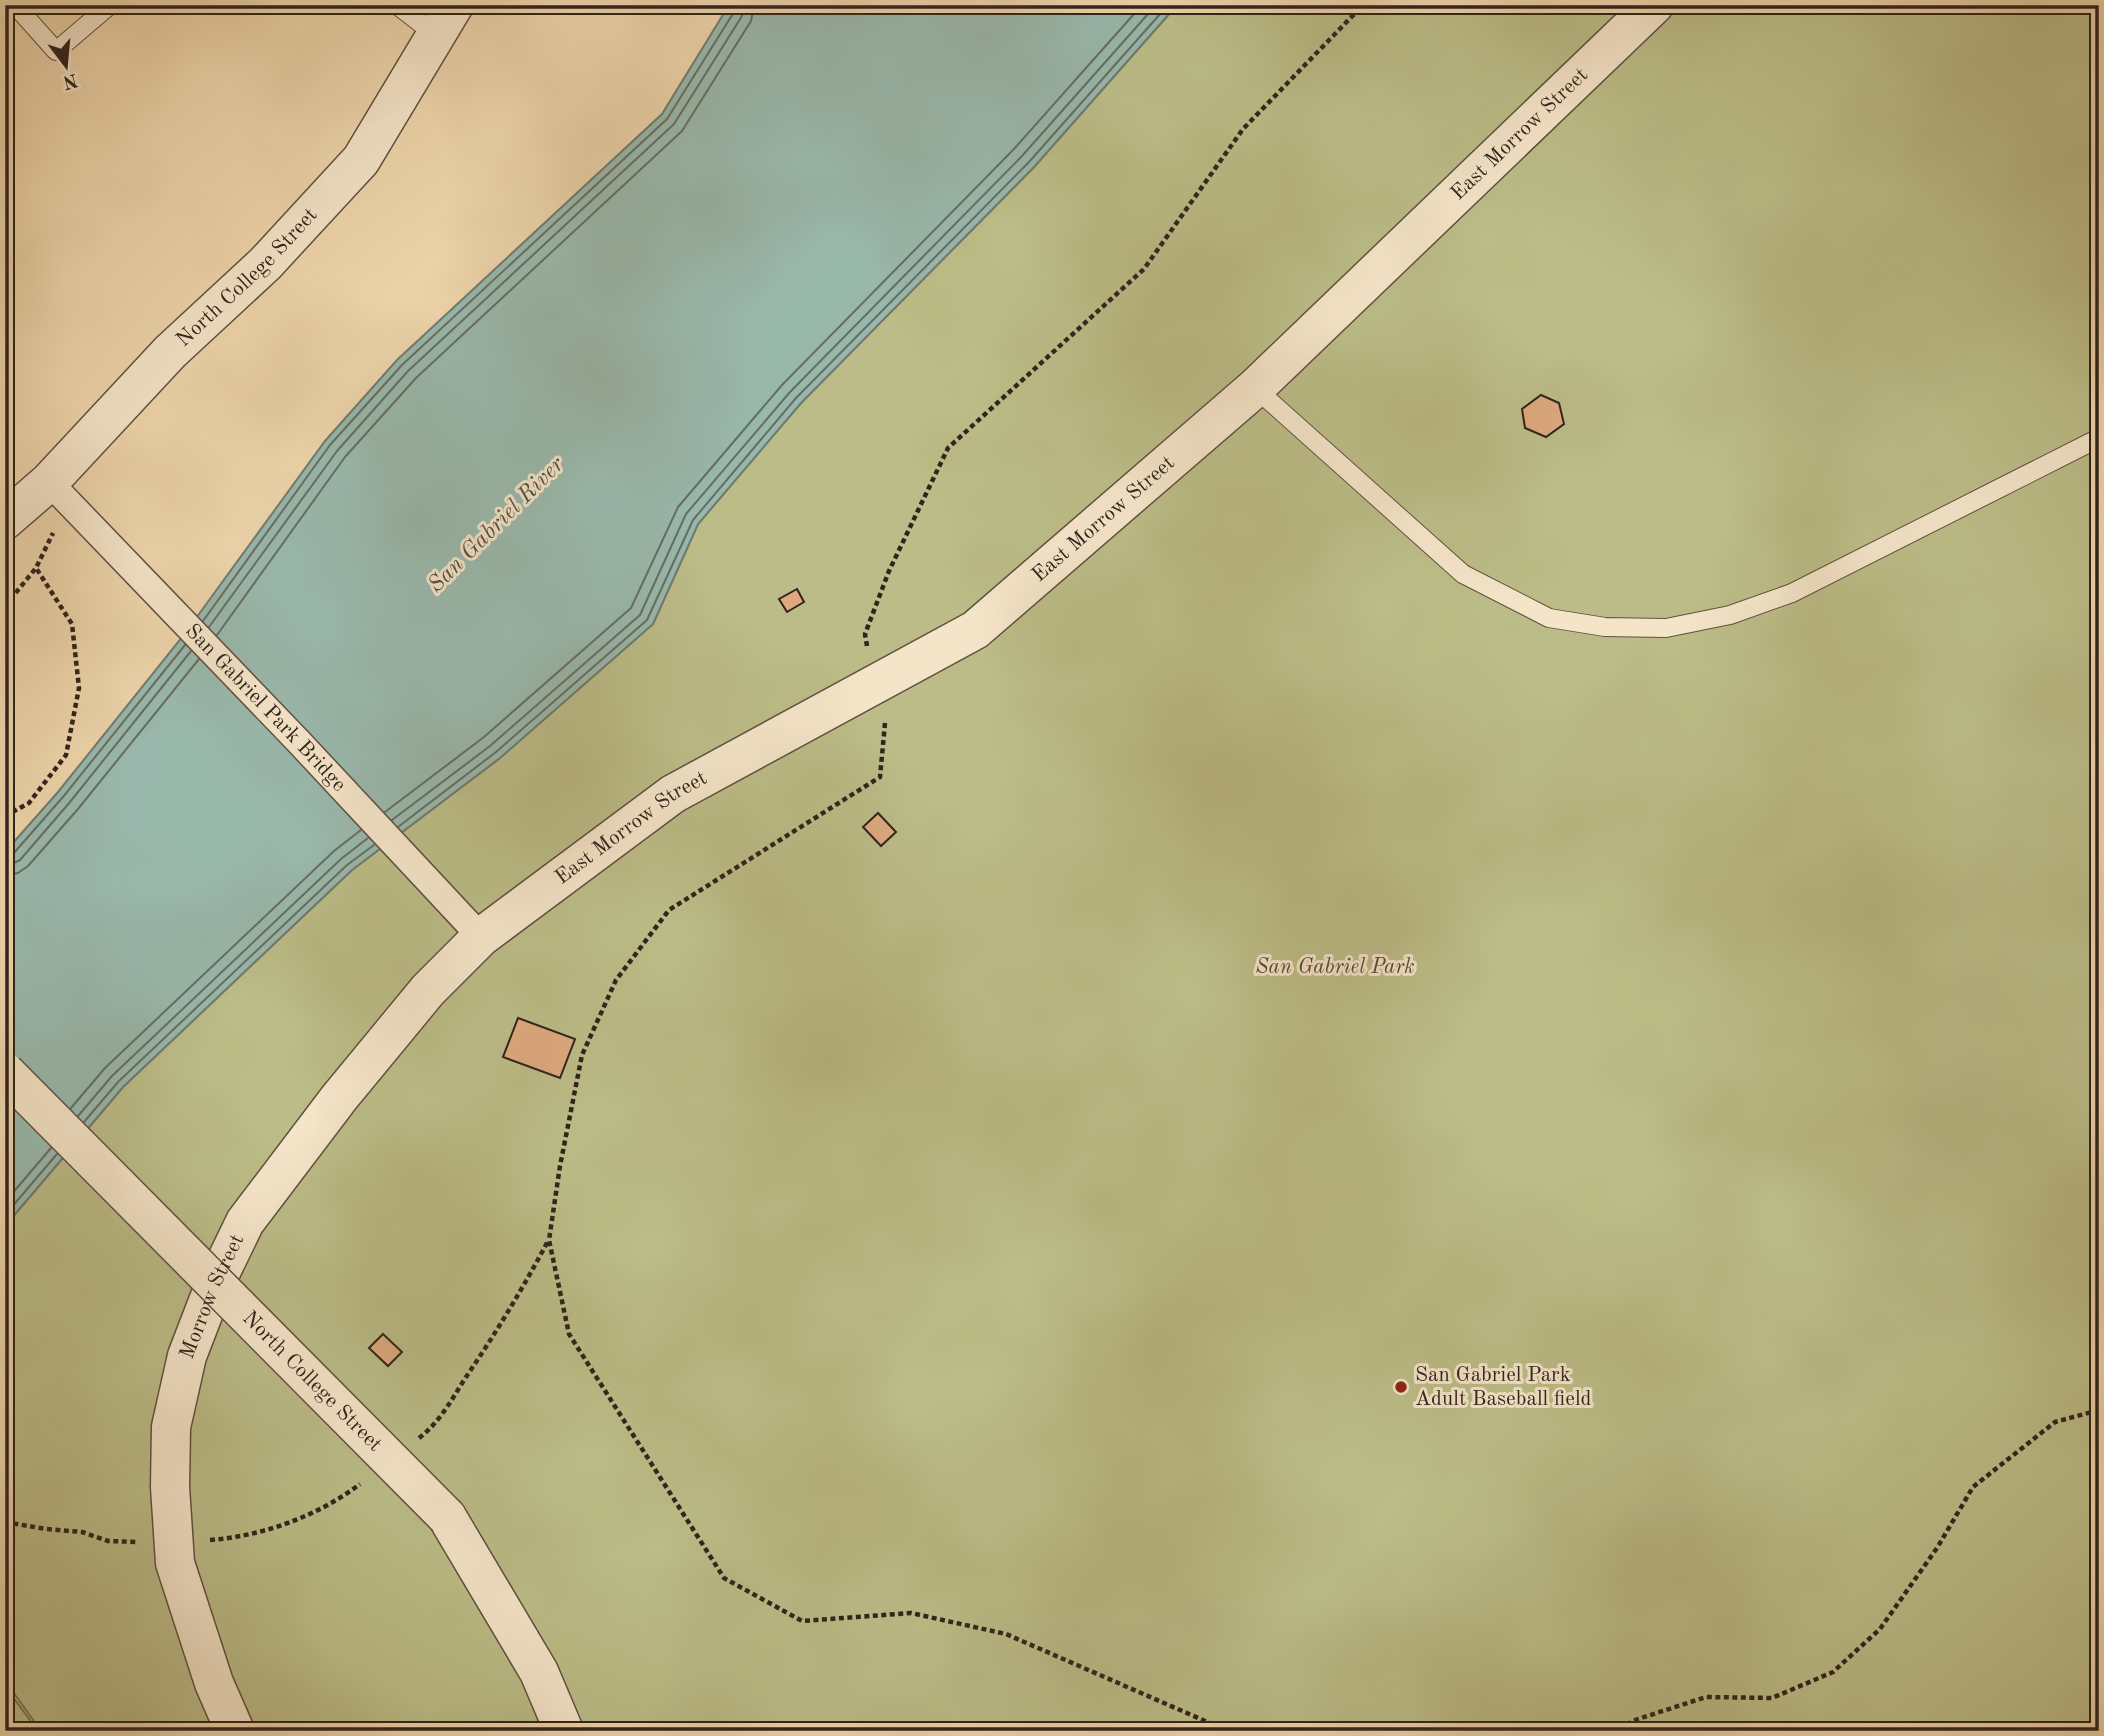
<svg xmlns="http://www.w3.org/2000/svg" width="2104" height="1736" font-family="'Old Standard TT',serif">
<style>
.green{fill:#bbbc87;stroke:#767052;stroke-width:2}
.water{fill:#99b8ac;stroke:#6f7c72;stroke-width:2}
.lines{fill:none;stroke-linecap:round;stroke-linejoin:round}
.shore{stroke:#646e64;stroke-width:2}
.building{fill:#dea97f;stroke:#30231c;stroke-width:2}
.service-casing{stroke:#605040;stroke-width:20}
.pedestrian-casing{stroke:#605040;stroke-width:29}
.tertiary-casing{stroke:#605040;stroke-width:41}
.path{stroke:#30231c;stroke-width:4.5;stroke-dasharray:5 3.5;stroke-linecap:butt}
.service{stroke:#f4e4c8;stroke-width:18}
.pedestrian{stroke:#f4e4c8;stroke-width:26}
.tertiary{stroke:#f4e4c8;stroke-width:38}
.tertiary-bridge-casing{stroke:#605040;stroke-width:41;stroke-linecap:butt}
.tertiary-bridge{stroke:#f4e4c8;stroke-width:38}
.poi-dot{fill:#8f2418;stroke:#f4e4c8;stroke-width:2.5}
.labels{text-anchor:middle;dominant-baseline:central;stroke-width:6;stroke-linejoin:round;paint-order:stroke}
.street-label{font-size:21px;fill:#30231c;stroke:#f4e4c8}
.park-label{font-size:21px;font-style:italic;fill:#534937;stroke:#f4e4c8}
.poi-label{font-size:21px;fill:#30231c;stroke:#f4e4c8;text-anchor:start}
.water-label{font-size:23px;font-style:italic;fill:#505047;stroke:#f4e4c8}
</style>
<rect width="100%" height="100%" fill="#eed5ab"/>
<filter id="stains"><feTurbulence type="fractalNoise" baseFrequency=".00286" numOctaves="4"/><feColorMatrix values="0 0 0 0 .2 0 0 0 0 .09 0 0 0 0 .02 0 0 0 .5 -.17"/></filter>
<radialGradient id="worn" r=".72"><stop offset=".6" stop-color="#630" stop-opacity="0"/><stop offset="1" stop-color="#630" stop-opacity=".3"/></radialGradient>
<path class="green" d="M1177,5H2099V1731H41L5,1681V1226L123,1087L352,870L500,758L653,624L698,524L801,403L1034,167Z
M5,1686L38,1731H5Z"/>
<path class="water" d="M729,5H1177L1034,167L801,403L698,524L653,624L500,758L352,870L123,1087L5,1226V852L58,792L183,636L325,441L397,360L662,114Z"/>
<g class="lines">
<path class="shore" d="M203,621L330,445L402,365L667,119L734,12L735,5
M209,627L337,451L408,371L674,124L742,16L744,5
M217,635L345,457L416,378L682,131L751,21L754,5
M385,812L484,737L631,608L678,507L782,385L1014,149L1142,5
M392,820L490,746L640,615L686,514L790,392L1022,156L1156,5
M398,827L496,752L647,620L693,520L796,398L1029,162L1168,5
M5,856L13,854L63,797L185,645
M5,865L12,864L20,860L70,802L191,651
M5,876L18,873L28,866L78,809L199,659
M71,1108L105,1068L334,851L361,830
M78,1116L112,1076L341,859L368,838
M84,1122L118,1082L347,865L374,845
M5,1202L51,1148
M5,1215L57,1154"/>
</g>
<path class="building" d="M1541,395L1559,403L1564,424L1546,437L1525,428L1522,409Z
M797,589L804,602L787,612L779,599Z
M878,813L896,832L881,846L863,827Z
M518,1018L575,1039L560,1078L503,1057Z
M383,1334L402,1352L388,1366L369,1348Z"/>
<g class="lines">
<defs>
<path id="service" d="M15,5L56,51L110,5
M397,5L436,35
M1255,388L1463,574L1549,618L1605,627L1666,628L1730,615L1792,593L2099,438"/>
<g id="pedestrian">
<path id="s1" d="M49,482L299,742L481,937"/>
</g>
<g id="tertiary">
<path id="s2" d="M5,520L49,482L170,352L265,264L361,160L454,5"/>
<path d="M447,1517L539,1672L564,1731"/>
<path id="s3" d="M235,1731L214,1683L175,1563L170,1487L171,1427L187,1356L214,1286L245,1222L339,1098L428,990L481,937L673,794L975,630L1255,388L1654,5"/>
</g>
</defs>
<use href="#service" class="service-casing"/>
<use href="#pedestrian" class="pedestrian-casing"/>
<use href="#tertiary" class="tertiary-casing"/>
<path class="path" d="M5,606L36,568
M867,646L865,634L889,571L948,448L1144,269L1243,129L1363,5
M885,723L880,777L669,910L616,980L582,1055L560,1166L549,1240L569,1334L724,1578L802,1621L911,1613L1006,1634L1228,1731
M5,816L29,803L66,755L79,688L72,624L36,568L53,533
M419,1438C440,1422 452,1399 466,1377C496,1333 523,1288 548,1241
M5,1522L46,1529L82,1532L108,1541L138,1542
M210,1540C263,1536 318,1516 360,1484
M1621,1731L1632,1721L1706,1697L1772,1698L1833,1672L1880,1629L1937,1548L1973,1487L2055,1422L2099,1410"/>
<use href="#service" class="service"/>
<use href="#pedestrian" class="pedestrian"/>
<use href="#tertiary" class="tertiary"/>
<defs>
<g id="tertiary-bridge">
<path id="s4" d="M5,1072L447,1517"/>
</g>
</defs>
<use href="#tertiary-bridge" class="tertiary-bridge-casing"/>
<use href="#tertiary-bridge" class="tertiary-bridge"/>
</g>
<circle class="poi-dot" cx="1401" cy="1387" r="7"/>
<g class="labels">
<g class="street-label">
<text stroke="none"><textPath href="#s3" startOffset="2224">East Morrow Street</textPath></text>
<text stroke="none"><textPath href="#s2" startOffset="343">North College Street</textPath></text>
<text stroke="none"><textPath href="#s3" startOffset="1657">East Morrow Street</textPath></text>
<text stroke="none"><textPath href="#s1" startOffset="313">San Gabriel Park Bridge</textPath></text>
<text stroke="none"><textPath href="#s3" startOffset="1090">East Morrow Street</textPath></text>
<text stroke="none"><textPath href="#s3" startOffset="452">Morrow Street</textPath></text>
<text stroke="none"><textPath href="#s4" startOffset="436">North College Street</textPath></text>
</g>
<g class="park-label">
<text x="1335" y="967">San Gabriel Park</text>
</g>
<g class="poi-label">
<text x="1415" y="1375">San Gabriel Park<tspan x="1415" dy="24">Adult Baseball field</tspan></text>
</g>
<g class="water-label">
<text transform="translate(496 525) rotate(-45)">San Gabriel River</text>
</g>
</g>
<rect width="2104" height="1736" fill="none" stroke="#eed5ab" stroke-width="28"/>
<rect x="7" y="7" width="2090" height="1722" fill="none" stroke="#30231c" stroke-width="3.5"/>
<rect x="14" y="14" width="2076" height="1708" fill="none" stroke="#30231c" stroke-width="2"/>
<g transform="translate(66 66) rotate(164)" stroke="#f4e4c8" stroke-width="5" paint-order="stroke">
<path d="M0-5L12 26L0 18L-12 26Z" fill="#30231c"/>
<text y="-10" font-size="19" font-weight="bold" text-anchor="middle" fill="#30231c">N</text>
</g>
<rect width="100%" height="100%" filter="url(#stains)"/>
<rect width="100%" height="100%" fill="url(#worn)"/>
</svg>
